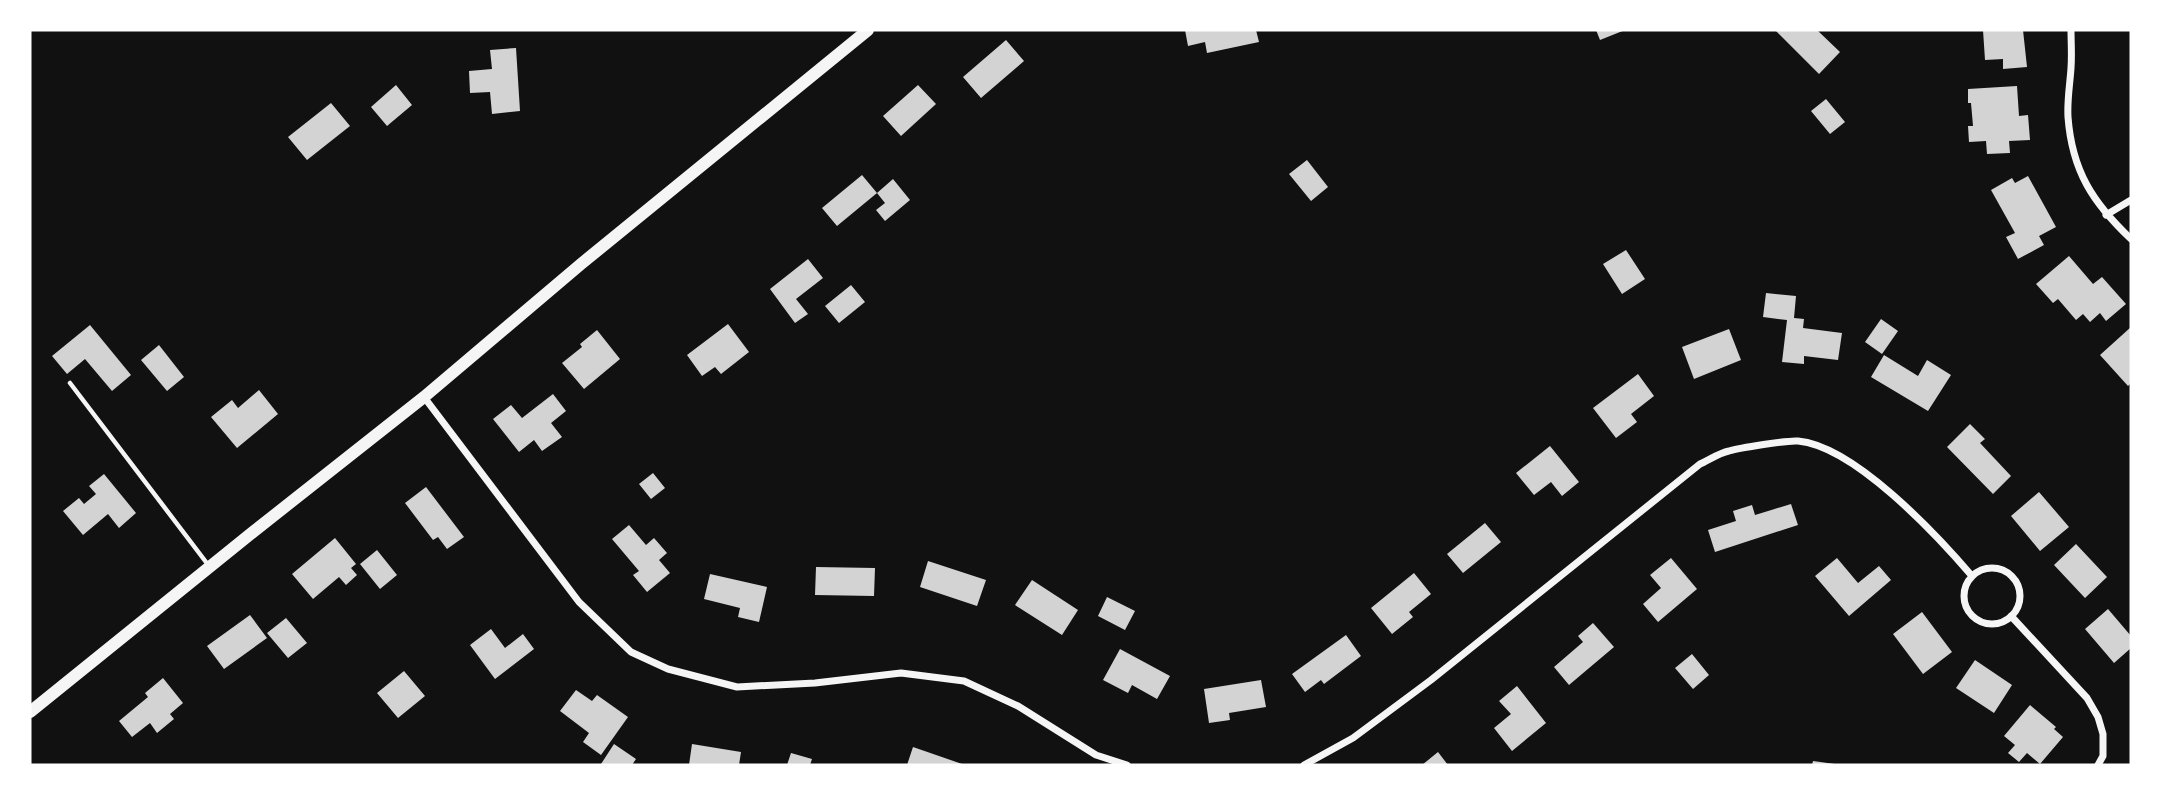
<svg xmlns="http://www.w3.org/2000/svg" width="2161" height="795" font-family="Signika,sans-serif">
<style>
.building{fill:#d3d3d3}
.lines{fill:none;stroke-linecap:round;stroke-linejoin:round}
.service{stroke:#f5f5f5;stroke-width:4.5}
.minor{stroke:#f5f5f5;stroke-width:7}
.tertiary{stroke:#f5f5f5;stroke-width:12}
</style>
<rect width="100%" height="100%" fill="#111"/>
<path class="building" d="M1185,30H1256L1259,42L1207,53L1205,42L1188,46Z
M1596,30H1625L1600,40Z
M1775,30H1817L1840,52L1819,74Z
M1983,30H2023L2027,67L2003,69V59L1985,60Z
M1006,40L1024,61L981,98L963,77Z
M516,48L520,111L492,114L490,92L470,93L469,71L492,69L490,50Z
M396,85L412,105L387,126L371,107Z
M918,85L936,104L901,136L883,116Z
M2017,86L2019,116L2028,115L2030,140L2009,141L2010,153L1987,154L1986,141L1969,142L1968,126H1973L1971,103H1968V89Z
M1826,99L1845,122L1830,134L1811,111Z
M331,103L350,126L307,160L288,137Z
M1307,160L1328,187L1311,201L1289,174Z
M862,175L877,193L837,226L822,208Z
M2028,176L2056,227L2039,236L2044,245L2018,259L2006,237L2015,233L1991,190L2012,178L2015,183Z
M893,179L910,200L885,221L876,210L885,203L877,193Z
M1626,250L1645,279L1622,294L1603,264Z
M2069,256L2093,284L2102,277L2126,304L2106,321L2100,313L2090,322L2083,314L2076,320L2058,299L2053,303L2036,284Z
M808,259L823,278L796,299L808,314L795,323L770,289Z
M851,285L865,302L839,323L825,306Z
M1766,293L1796,296L1794,318L1804,319L1803,328L1842,333L1838,360L1804,356V364L1782,362L1787,320L1763,317Z
M1881,319L1898,331L1882,354L1865,342Z
M728,324L749,352L721,374L715,367L702,376L687,355Z
M90,325L131,375L112,391L85,359L67,374L52,356Z
M2131,327V383L2128,386L2100,355Z
M1729,329L1741,360L1694,379L1682,347Z
M597,330L620,359L584,389L562,363L582,347L580,344Z
M159,345L184,377L167,391L141,360Z
M1884,355L1918,376L1927,360L1951,375L1928,411L1871,377Z
M1638,374L1654,396L1631,414L1637,422L1616,438L1593,408Z
M259,390L278,414L237,448L211,417L232,400L238,408Z
M553,394L566,411L551,423L562,437L542,451L534,440L519,452L493,419L511,405L522,418Z
M1970,424L1985,439L1980,443L2011,476L1993,494L1947,447Z
M1550,446L1579,482L1562,496L1551,482L1534,495L1516,473Z
M653,473L665,488L651,499L639,484Z
M104,474L136,513L119,528L108,514L83,535L63,511L79,498L84,504L96,494L89,486Z
M426,487L464,537L447,549L438,537L433,540L405,503Z
M2039,492L2069,527L2040,551L2011,516Z
M1791,504L1798,525L1715,552L1708,530L1736,521L1733,511L1752,505L1755,515Z
M1485,523L1501,542L1463,573L1447,554Z
M629,525L646,545L654,538L667,553L659,560L670,573L647,592L633,575L639,571L612,539Z
M335,538L356,564L351,568L357,575L346,585L339,577L313,599L292,574Z
M2076,544L2107,577L2085,598L2054,565Z
M377,550L397,575L380,589L360,564Z
M1671,558L1697,589L1658,622L1643,604L1661,588L1650,575Z
M1837,558L1858,583L1879,566L1891,580L1849,616L1815,576Z
M928,561L986,580L977,606L920,587Z
M816,567L875,568L874,596L815,595Z
M1414,573L1431,594L1409,612L1413,617L1392,634L1371,608Z
M710,574L767,587L759,622L738,617L740,608L704,599Z
M1032,580L1078,610L1062,635L1015,605Z
M1107,597L1135,611L1125,630L1098,616Z
M2108,609L2131,636V648L2114,663L2085,629Z
M1922,612L1952,652L1923,674L1893,634Z
M250,615L267,638L224,669L207,646Z
M286,618L307,643L288,658L267,633Z
M1593,623L1614,647L1569,685L1554,667L1583,642L1578,636Z
M491,629L505,648L523,634L534,649L495,679L470,645Z
M1346,635L1361,656L1324,684L1321,680L1305,692L1292,674Z
M1120,649L1170,676L1157,699L1132,685L1128,693L1103,680Z
M1692,654L1709,675L1693,689L1675,668Z
M1975,660L2012,685L1994,713L1956,688Z
M404,671L425,696L398,718L377,693Z
M163,678L183,703L170,714L174,719L157,733L150,723L132,737L119,721L148,697L145,693Z
M1261,680L1266,707L1229,713L1230,720L1209,723L1204,689Z
M1517,686L1546,723L1512,751L1494,728L1511,714L1499,701Z
M576,690L592,701L597,695L628,717L601,755L583,742L589,733L560,711Z
M2030,705L2056,727L2054,729L2063,737L2040,764L2027,753L2019,762L2008,753L2015,745L2004,736Z
M614,744L636,759L632,765L601,764Z
M692,744L741,752L739,765H689Z
M913,747L965,765H907Z
M1438,752L1448,765H1422Z
M791,753L812,759L810,765H787Z
M1813,761L1835,764L1834,765H1812Z"/>
<g class="lines">
<path class="service" d="M70,383L209,566"/>
<path class="minor" d="M2071,30C2071,42 2072,55 2071,68C2070,84 2067,100 2068,117C2072,171 2093,203 2131,239
M2106,215L2131,200
M424,397L579,602L631,652L668,669L737,687L815,683L901,673L964,681L1018,706L1096,755L1127,765
M1964 596a28 28 0 1 1 56 0a28 28 0 1 1-56 0Z
M2011,616L2087,698L2098,717L2103,734V756L2098,765
M1304,765L1353,738L1431,680L1700,464C1709,460 1719,453 1729,451C1739,448 1788,440 1798,441C1854,446 1936,534 1972,576"/>
<path class="tertiary" d="M30,712L253,532L424,397L581,264L868,30"/>
</g>
<rect width="2161" height="795" fill="none" stroke="#ffffff" stroke-width="63"/>
</svg>
